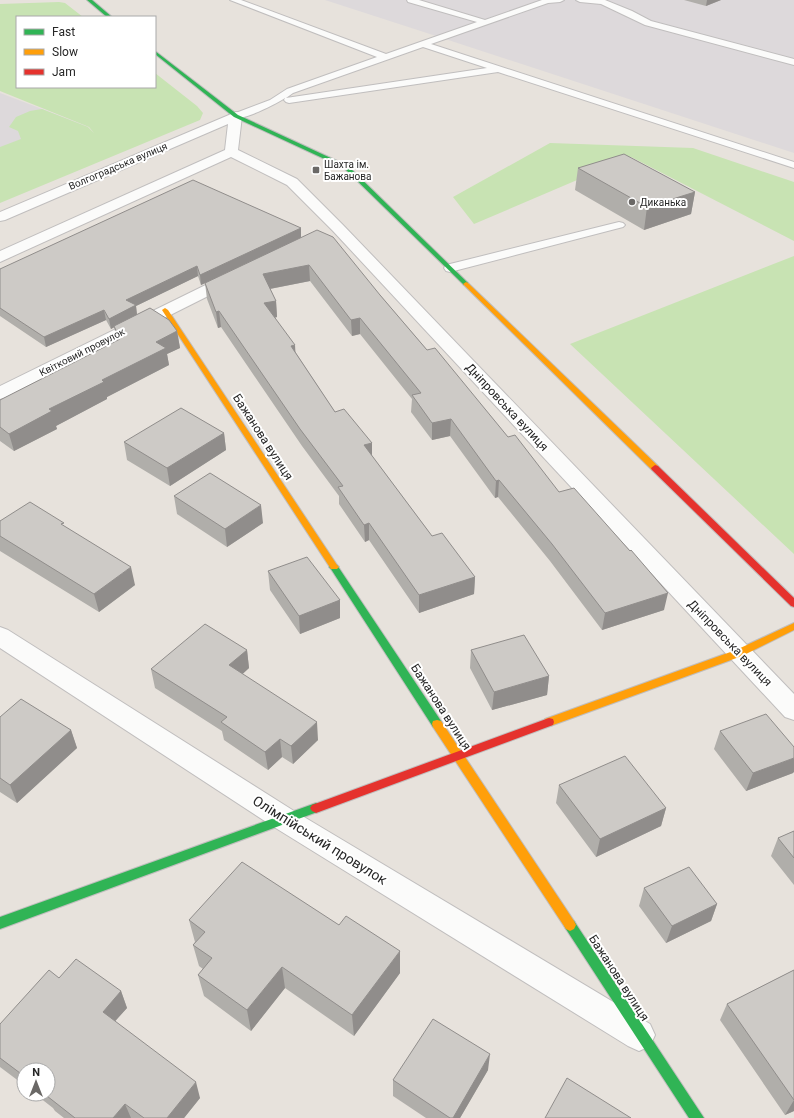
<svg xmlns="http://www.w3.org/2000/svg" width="794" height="1118" font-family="Roboto,sans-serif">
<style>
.industrial{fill:#ddd9db}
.green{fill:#c8e3b3}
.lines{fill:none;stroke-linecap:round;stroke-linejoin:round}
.lane-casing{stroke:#c0bebe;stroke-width:2}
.street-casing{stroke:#c0bebe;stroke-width:2}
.fast-casing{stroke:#c0bebe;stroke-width:2}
.slow-casing{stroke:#c0bebe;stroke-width:2}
.jam-casing{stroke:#c0bebe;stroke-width:2}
.lane{fill:#fbfbfa;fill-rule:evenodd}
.street{fill:#fbfbfa;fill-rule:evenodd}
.fast{fill:#30b455;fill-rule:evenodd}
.slow{fill:#ff9f0a;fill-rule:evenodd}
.jam{fill:#e5322d;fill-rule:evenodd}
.wall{fill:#b0aeaa}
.shaded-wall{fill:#908d8b}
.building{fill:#cdcac6;stroke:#908d8b}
.poi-dot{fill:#6a6866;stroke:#fff;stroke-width:1.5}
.labels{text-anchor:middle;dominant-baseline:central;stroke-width:4;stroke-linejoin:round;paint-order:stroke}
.far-poi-label{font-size:10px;fill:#272727;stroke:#fff;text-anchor:start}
.far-street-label{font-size:10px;fill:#272727;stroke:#fff}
.street-label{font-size:12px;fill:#272727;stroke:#fff}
.near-street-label{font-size:14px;fill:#272727;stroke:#fff}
</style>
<rect width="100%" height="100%" fill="#e7e2dc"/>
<path class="industrial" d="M325,0H794V153L433,35Z
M0,93L42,109L88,127L0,162Z"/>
<path class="green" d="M59,2L65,3L83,17H17V87H155V73L197,106L203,113L200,120L0,203V147L21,139L18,131L9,127L16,117L30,111L42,109L88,127L94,133L89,127L0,91V4Z
M550,143L693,148L794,182V241L631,157L474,224L453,197Z
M794,256V554L570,344Z"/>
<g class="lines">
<defs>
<path id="lane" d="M230,0H241L386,54L477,22L408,2L407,0H419L485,20L542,0H564L560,2L548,3L431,44L794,162V168L498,72L289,103L286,102L284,100L285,98C276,104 243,121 233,118L231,116L233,114L270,100L287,89L377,57ZM423,47L487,68L286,98L293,93Z
M576,0H605L632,11L651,21L794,59V65L645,25L601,4L580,2Z
M619,222L623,223L625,225L623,227L450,272L446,271L444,268L446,265Z"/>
<path id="street" d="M236,112L241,113L242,116L238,150L297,179L343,225L794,694V720L785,717L333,231L287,185L231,157L0,262V251L225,150L228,124L5,220L0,221V212Z
M232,273L238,275L240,278L238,281L7,397L0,399V386L226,275Z
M0,627L8,630L294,811L650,1024L655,1035L650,1046L639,1051L628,1046L274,827L0,648Z"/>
<path id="fast" d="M87,0H92L112,17H107Z
M155,51L238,115L348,166L468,283V285H464L344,168L234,117L155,54Z
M334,564L337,565L441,721L442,724L441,727L437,728L433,727L331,569L329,567L331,565Z
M316,803L320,805L322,808L320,811L0,929V917Z
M570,919L574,921L704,1118H689L566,929L564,925L566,921Z"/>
<path id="slow" d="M466,282L468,283L658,466L659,468L658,470H652L464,285L463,284Z
M165,308L168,310L337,565L339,567L337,569H331L162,310Z
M794,623V630L742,656L553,725L549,726L545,725L544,722L545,719L736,650Z
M437,720L441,721L574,921L576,925L574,929L570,931L566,929L433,727L432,724L433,721Z"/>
<path id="jam" d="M655,465L658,466L794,598V607L791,606L652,470L651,468Z
M549,718L553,719L554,722L553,725L316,813L312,811L310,808L312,805Z"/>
</defs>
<use href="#lane" class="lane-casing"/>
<use href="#street" class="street-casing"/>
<use href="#fast" class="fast-casing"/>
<use href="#slow" class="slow-casing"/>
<use href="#jam" class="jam-casing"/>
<use href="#lane" class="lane"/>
<use href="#street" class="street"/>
<use href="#fast" class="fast"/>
<use href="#slow" class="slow"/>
<use href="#jam" class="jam"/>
</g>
<path class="wall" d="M684,0H721L706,6Z
M578,168L695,192L691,214L644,230L575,190Z
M301,228V237L380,295L427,350L508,437L559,492L664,610L602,630L550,561L498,497L495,498L450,436L432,440L411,412L412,399L360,334L352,336L310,281L270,289L276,301L277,317L275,318L296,353L335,412L372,443V456L432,536L475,577L474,594L419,613L369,540L365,542L339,504V496L302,446L221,327L218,328L207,299L205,283L201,285L198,276L136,306L137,315L177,331L180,348L167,354L169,365L107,397V399L56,426L57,429L14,451L0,441V400L117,341L114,327L111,329L106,320L46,347L0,316V269Z
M224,433L226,450L170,486L127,460L124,442Z
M174,496L263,523L227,547L177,514Z
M0,521L64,526L135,585L99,612L0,551Z
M268,571L340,600V618L300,634L270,590Z
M247,650L249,668L242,674L318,740L293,764L282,757L268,770L224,740L222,731L155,688L151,669Z
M471,650L549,676L547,695L492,710L470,668Z
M0,717L71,730L77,748L17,803L0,792Z
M720,731L793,773L746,791L714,749Z
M559,785L666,808L661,826L596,857L556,803Z
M794,831V885L771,856L778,838Z
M644,888L717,904L711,921L666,943L639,906Z
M189,920L400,973L354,1036L285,988L251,1031L204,996L198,975L203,969L199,966L193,945L195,942Z
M794,970V1111L785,1115L720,1020L727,1004Z
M59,978L121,991L127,1008L115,1021L200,1098L184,1118H64L55,1111L53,1108L35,1094H48L24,1070V1085L0,1067V1024Z
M488,1070L460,1118H426L393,1096V1080Z"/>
<path class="shaded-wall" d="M707,0H721L706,6Z
M695,192L691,214L644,230L647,207Z
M301,228V238L201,285L200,275Z
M309,265L310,281L264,290L263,274Z
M197,266L198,276L136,306L137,315L111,329L109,319L126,300Z
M276,301L277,317L266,319L264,303Z
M104,310L106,320L46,347L44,337Z
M219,311L221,327L218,328L216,312Z
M360,318V334L352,336L351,320Z
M177,331L180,348L167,354L169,365L107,397V399L56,426L57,429L14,451L9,434L49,409L102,380L156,342Z
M295,345L296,362L291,346Z
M451,419L450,436L432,440V423Z
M224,433L226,450L170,486L167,468Z
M372,443V460L364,445Z
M499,480L498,497L495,498L496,481Z
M261,505L263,523L227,547L225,529Z
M369,523V540L365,542L364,525Z
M131,567L135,585L99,612L94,594Z
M475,577L474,594L419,613V595Z
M668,593L664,610L602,630L605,613Z
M340,600V618L300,634L299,616Z
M247,650L249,668L232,684L229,665Z
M549,676L547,695L492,710L494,692Z
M317,722L318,740L293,764L291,746Z
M71,730L77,748L17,803L10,785Z
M280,739L282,757L268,770L265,752Z
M794,758V772L793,773L746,791L753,773Z
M666,808L661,826L596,857L600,839Z
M717,904L711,921L666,943L672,926Z
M400,951V973L354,1036L352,1015Z
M282,967L285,988L251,1031L247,1010Z
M121,991L127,1008L109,1028L103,1012Z
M490,1054L488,1070L460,1118H453Z
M196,1082L200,1098L184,1118H167Z
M794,1100V1111L785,1115Z
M125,1104L131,1118H113Z"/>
<path class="building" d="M624,154L695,192L647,207L578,168Z
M193,180L301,228L200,275L197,266L126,300L136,305L109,319L104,310L44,337L0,308V269Z
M317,230L333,237L380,295L427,350L435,348L508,437L515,435L559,492L574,488L630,551L631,550L668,593L605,613L552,544L499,480L496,481L451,419L432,423L412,395L421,393L360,318L351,320L309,265L263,274L276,301L264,303L295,345L291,346L335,412L344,409L372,443L364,445L432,536L442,533L475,577L419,595L369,523L364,525L338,487L343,486L300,429L219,311L216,312L205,283Z
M150,308L169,320L177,331L156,342L166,348L102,380L104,382L49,409L52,411L9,434L0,427V400L120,339L114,326Z
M181,408L224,433L167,468L124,442Z
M210,473L261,505L225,529L174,496Z
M30,502L64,523L61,524L131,567L94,594L0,536V521Z
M307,557L340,600L299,616L268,571Z
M205,624L247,650L229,665L317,722L291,746L280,739L265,752L221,722L227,717L151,669Z
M524,635L549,676L494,692L471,650Z
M21,699L71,730L10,785L0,778V717Z
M766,714L794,747V758L753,773L720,731Z
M625,756L666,808L600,839L559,785Z
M794,831V858L778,838Z
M242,862L339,925L346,916L400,951L352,1015L282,967L247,1010L198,975L212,958L193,945L205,932L189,920Z
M689,867L717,904L672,926L644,888Z
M76,959L121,991L103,1012L196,1082L167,1118H144L125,1104L113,1118H75L47,1096L48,1095L47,1094H48V1070H24V1076L0,1058V1024L49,970L59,978Z
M794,970V1100L727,1004Z
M433,1019L490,1054L453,1118H450L393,1080Z
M567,1078L631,1118H545Z"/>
<g class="poi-dot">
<rect x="312" y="166" width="8" height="8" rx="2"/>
<circle cx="632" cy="202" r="4"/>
</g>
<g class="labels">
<g class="far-poi-label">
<text x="324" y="164">Шахта ім.<tspan x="324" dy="12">Бажанова</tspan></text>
<text x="640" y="202">Диканька</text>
</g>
<g class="far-street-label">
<text transform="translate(118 166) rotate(-23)">Волгоградська вулиця</text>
<text transform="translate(82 352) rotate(-27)">Квітковий провулок</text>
</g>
<g class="street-label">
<text transform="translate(507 407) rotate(47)">Дніпровська вулиця</text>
<text transform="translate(263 437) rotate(57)">Бажанова вулиця</text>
<text transform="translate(730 643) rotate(46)">Дніпровська вулиця</text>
<text transform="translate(441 707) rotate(57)">Бажанова вулиця</text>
<text transform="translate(619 978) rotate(57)">Бажанова вулиця</text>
</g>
<g class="near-street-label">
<text transform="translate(320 840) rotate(32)">Олімпійський провулок</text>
</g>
</g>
<rect x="16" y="16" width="140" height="72" fill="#ffffff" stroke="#a9a9a9"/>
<rect x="24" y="29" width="20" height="6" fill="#30b455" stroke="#a9a9a9"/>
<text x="52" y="36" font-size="12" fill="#272727">Fast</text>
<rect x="24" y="49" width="20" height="6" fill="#ff9f0a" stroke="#a9a9a9"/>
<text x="52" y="56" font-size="12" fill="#272727">Slow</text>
<rect x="24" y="69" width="20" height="6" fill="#e5322d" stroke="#a9a9a9"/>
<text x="52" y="76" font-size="12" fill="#272727">Jam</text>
<g transform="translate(36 1082)"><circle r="19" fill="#ffffff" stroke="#a9a9a9"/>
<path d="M0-3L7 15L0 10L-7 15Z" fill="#6a6866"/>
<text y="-6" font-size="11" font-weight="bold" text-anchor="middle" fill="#272727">N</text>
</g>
</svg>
